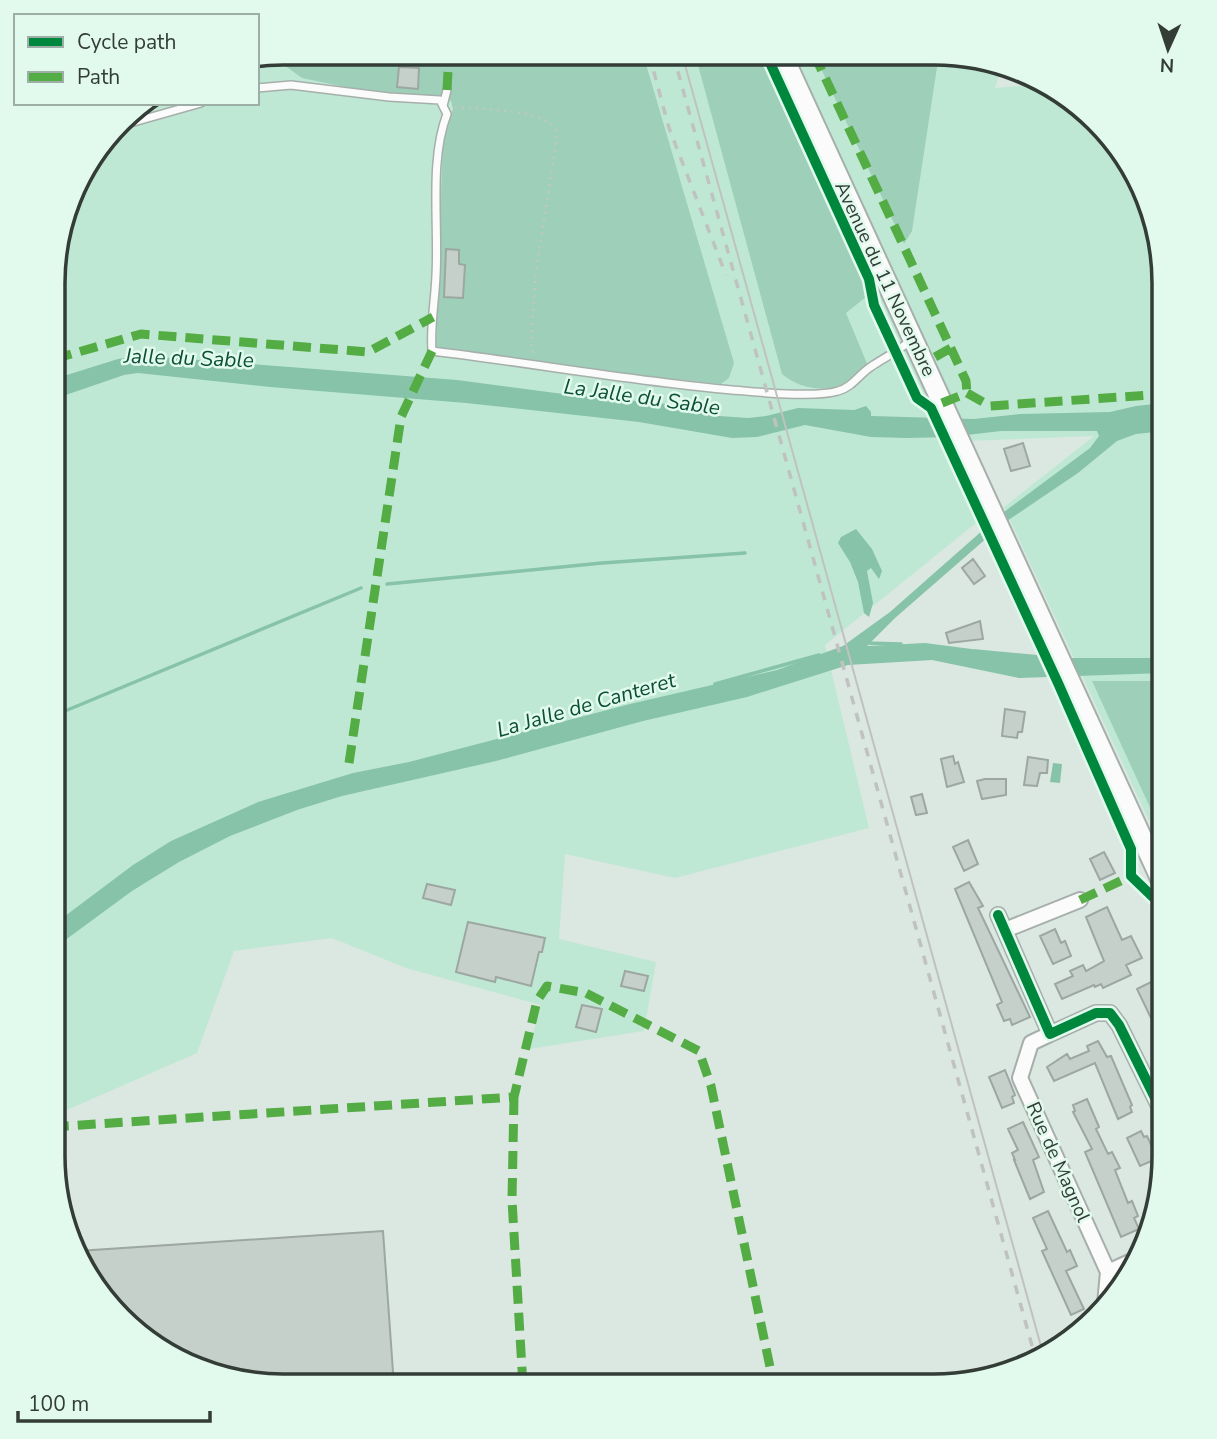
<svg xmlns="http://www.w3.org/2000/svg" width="1217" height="1439" font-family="'Nunito Sans',sans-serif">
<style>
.green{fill:#bfe8d4}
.forest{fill:#9dcfb9}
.water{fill:#86c3a8}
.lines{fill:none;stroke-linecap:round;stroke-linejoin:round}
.stream{stroke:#86c3a8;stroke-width:3.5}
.building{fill:#c6d0cb;stroke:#9da7a2;stroke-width:2}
.service-casing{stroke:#a6afab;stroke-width:10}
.minor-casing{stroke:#a6afab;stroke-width:18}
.secondary-casing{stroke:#a6afab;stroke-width:23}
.path{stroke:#c2c6c5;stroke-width:2.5;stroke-dasharray:2 5;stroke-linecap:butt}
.service{stroke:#fafbfa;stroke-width:7}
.minor{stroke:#fafbfa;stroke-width:14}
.secondary{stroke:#fafbfa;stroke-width:19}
.tram{stroke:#c0c2c1;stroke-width:2}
.rail{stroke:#c0c2c1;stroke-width:3.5;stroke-dasharray:9 9;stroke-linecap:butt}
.quiet{stroke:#54ac45;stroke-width:9;stroke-dasharray:18 9;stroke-linecap:butt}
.cycleway-casing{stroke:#e2faee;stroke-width:15}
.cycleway{stroke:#00873e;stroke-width:10}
.labels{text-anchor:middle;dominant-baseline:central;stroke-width:5;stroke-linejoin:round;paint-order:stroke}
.street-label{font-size:19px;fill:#333c37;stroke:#e2faee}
.water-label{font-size:21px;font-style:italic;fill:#0b4f37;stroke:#e2faee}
.rim{fill:none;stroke:#333c37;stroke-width:3.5}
</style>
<rect width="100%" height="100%" fill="#dbe7e1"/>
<path class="green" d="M282,53L965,55L1001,68L995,88L1042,84L1063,91L1134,167L1164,282V853L1004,507L1094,436L941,442L976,523L825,645L869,828L675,878L565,854L559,939L656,962L644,1031L529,1049L541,1005L406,968L332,938L234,951L197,1053L53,1116L55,252L83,168L131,109L141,103H257V57Z"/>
<path class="forest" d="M282,53L643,54L734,363L729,378L721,384L577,369L436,347L443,137L453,109L451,101L439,97L369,92L302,78L270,55Z
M695,54H766L872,292L846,313L868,366C859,371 850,381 840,385C821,393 797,387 782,374Z
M814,54H939L912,231L904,244Z
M1092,681H1164V838Z"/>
<path class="water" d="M147,356L457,380L571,395L678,405L719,416L748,418L766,416L798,408L854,410L866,406L871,412V416L974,419L1020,414L1110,412L1136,406L1164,403V431L1136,434L1117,441L1078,473L1004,523L895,618L867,646L925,643L1042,658H1164V673L1019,678L932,660L848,665L747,697L643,721L496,761L342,796L297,810L230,836L179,862L132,891L53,949V925L133,865L171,841L258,802L353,773L409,762L630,704L777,670L843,646L890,612L1000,515L1090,448L1099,436L1097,431H1001L950,437L907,438L871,437L805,425L757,437L732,438L639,422L466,403L270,387L138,373L124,375L54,399V379L118,359Z
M856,529L872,549L882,571L879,579L871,568L867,571L873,603L869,617L864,613L858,582L850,562L838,543L841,537Z
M1053,763L1062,764L1060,783L1050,782Z"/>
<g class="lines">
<path class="stream" d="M387,584L602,563L745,553
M866,643L901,644
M975,651L1051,658
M715,684L819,655
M53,716L361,588"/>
</g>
<path class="building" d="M399,67L419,68L418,89L397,87Z
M446,249L459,250V264L465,265L463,298L444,297Z
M1023,443L1030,466L1011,471L1004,449Z
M973,559L985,576L974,584L962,568Z
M980,621L983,639L949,643L946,633Z
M1005,709L1025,712L1022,732H1018L1017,738L1002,736Z
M953,756L955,764L958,762L964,782L947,787L941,759Z
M1028,757L1048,760L1047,773H1040L1037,786L1024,785Z
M985,779H1006V795L982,799L977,781Z
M922,794L927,813L916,815L911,797Z
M968,840L978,864L964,871L953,847Z
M1104,852L1115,873L1100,880L1090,859Z
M969,882L983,906L978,908L1030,1017L1012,1025L1010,1019L1004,1021L997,1005L1002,1002L955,889Z
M427,884L455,890L451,905L423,898Z
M1107,907L1122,940L1131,936L1142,958L1126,965L1131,975L1103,988L1101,984L1095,987L1094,985L1062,999L1055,984L1073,976L1070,971L1083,965L1086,971L1104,961L1086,917Z
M468,922L545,938L542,952H539L531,986L496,977L495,982L456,972Z
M1055,929L1061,943L1065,941L1071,956L1053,964L1040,936Z
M625,971L648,976L644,991L621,986Z
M1157,979L1164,993V1045L1137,989Z
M582,1005L602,1009L596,1032L576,1027Z
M1098,1041L1107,1057L1111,1056L1132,1105L1130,1107L1132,1112L1118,1119L1095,1063L1054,1081L1047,1067L1067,1054L1070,1059L1089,1051L1087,1046Z
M1005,1070L1015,1095L1012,1097L1014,1103L1002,1108L989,1077Z
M1087,1099L1099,1127L1096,1129L1108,1154L1112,1152L1120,1168L1115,1170L1128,1203L1132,1201L1138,1216L1134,1218L1139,1229L1121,1237L1085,1152L1092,1149L1073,1112L1075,1111L1073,1105Z
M1023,1122L1039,1157L1033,1160L1044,1192L1030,1199L1014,1160H1015L1012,1153L1018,1150L1008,1129Z
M1141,1131L1144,1137L1147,1136L1155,1153L1152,1155L1154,1160L1140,1166L1127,1138Z
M1048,1211L1067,1252L1070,1250L1077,1266L1066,1271L1084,1309L1071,1315L1042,1251L1047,1249L1033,1218Z
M383,1231L394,1386H267L167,1356L83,1272L78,1251Z"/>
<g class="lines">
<defs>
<path id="service" d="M257,88L291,85L389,97L440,100L447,114C429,161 439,224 436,275C435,301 430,326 432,351C532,363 631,381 732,390C758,392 815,398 838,391C853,387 859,374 872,366C885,357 899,351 911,340
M443,106L447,90
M116,127L201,103"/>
<path id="minor" d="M998,915L1050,1034L1096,1013H1110L1119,1025L1164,1116
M1005,930L1080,900
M1050,1034L1031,1043L1020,1078L1108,1272L1134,1260
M1105,1304L1108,1272"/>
<path id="secondary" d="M782,54L1164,886"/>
</defs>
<use href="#service" class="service-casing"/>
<use href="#minor" class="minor-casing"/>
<use href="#secondary" class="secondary-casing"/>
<path class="path" d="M455,107C477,109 534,110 550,123C555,126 556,132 557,137L536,271L531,342L533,354"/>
<use href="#service" class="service"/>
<use href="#minor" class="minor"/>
<use href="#secondary" class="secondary"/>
<path class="tram" d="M682,54L1044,1357"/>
<path class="rail" d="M649,54L669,128L726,275
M673,54L1036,1360"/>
<path class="quiet" d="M814,54C865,163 916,272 966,381L967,393
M447,90L449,53
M935,357L951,348
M54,359L141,334L368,352L433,317
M942,403L967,393L990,406L1164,394
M349,763L401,417L432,351
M1080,900L1131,876
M514,1097L512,1200L523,1386
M53,1134L66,1126L514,1097L537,1001L547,986L586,993L699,1051L711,1086L774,1386"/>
<defs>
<path id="cycleway" d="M766,54L869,279L874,305L917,398L931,408L1058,683L1131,849V876L1156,900L1164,917
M998,915L1050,1034L1096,1013H1110L1119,1025L1164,1116"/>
</defs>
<use href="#cycleway" class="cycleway-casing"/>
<use href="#cycleway" class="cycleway"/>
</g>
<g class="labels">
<g class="street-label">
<text transform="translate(885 279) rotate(65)">Avenue du 11 Novembre</text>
<text transform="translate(1058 1162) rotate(66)">Rue de Magnol</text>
</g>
<g class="water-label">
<text transform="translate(189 358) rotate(2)">Jalle du Sable</text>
<text transform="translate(642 397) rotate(8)">La Jalle du Sable</text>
<text transform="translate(586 705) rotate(-16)">La Jalle de Canteret</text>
</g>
</g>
<path d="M0 0H1217V1439H0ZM283 65H934A218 218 0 0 1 1152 283V1156A218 218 0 0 1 934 1374H283A218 218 0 0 1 65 1156V283A218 218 0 0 1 283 65Z" fill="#e2faee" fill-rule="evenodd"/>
<path class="rim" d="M283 65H934A218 218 0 0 1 1152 283V1156A218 218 0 0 1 934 1374H283A218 218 0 0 1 65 1156V283A218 218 0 0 1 283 65Z"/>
<rect x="14" y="14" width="245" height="91" fill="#e2faee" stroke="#9caea5" stroke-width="2"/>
<rect x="28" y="37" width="35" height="10" fill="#00873e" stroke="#9caea5" stroke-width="2"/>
<text x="77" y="49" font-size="21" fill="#333c37">Cycle path</text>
<rect x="28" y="72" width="35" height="10" fill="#54ac45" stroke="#9caea5" stroke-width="2"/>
<text x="77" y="84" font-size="21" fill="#333c37">Path</text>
<g transform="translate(1168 49) rotate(183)" stroke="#e2faee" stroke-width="5" paint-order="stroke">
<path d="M0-5L12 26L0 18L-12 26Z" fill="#333c37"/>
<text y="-10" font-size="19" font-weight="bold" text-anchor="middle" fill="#333c37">N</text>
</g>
<path d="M18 1411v10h192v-10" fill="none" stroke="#333c37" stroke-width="3.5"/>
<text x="28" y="1411" font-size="21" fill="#333c37" stroke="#e2faee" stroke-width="5" paint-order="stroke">100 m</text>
</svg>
